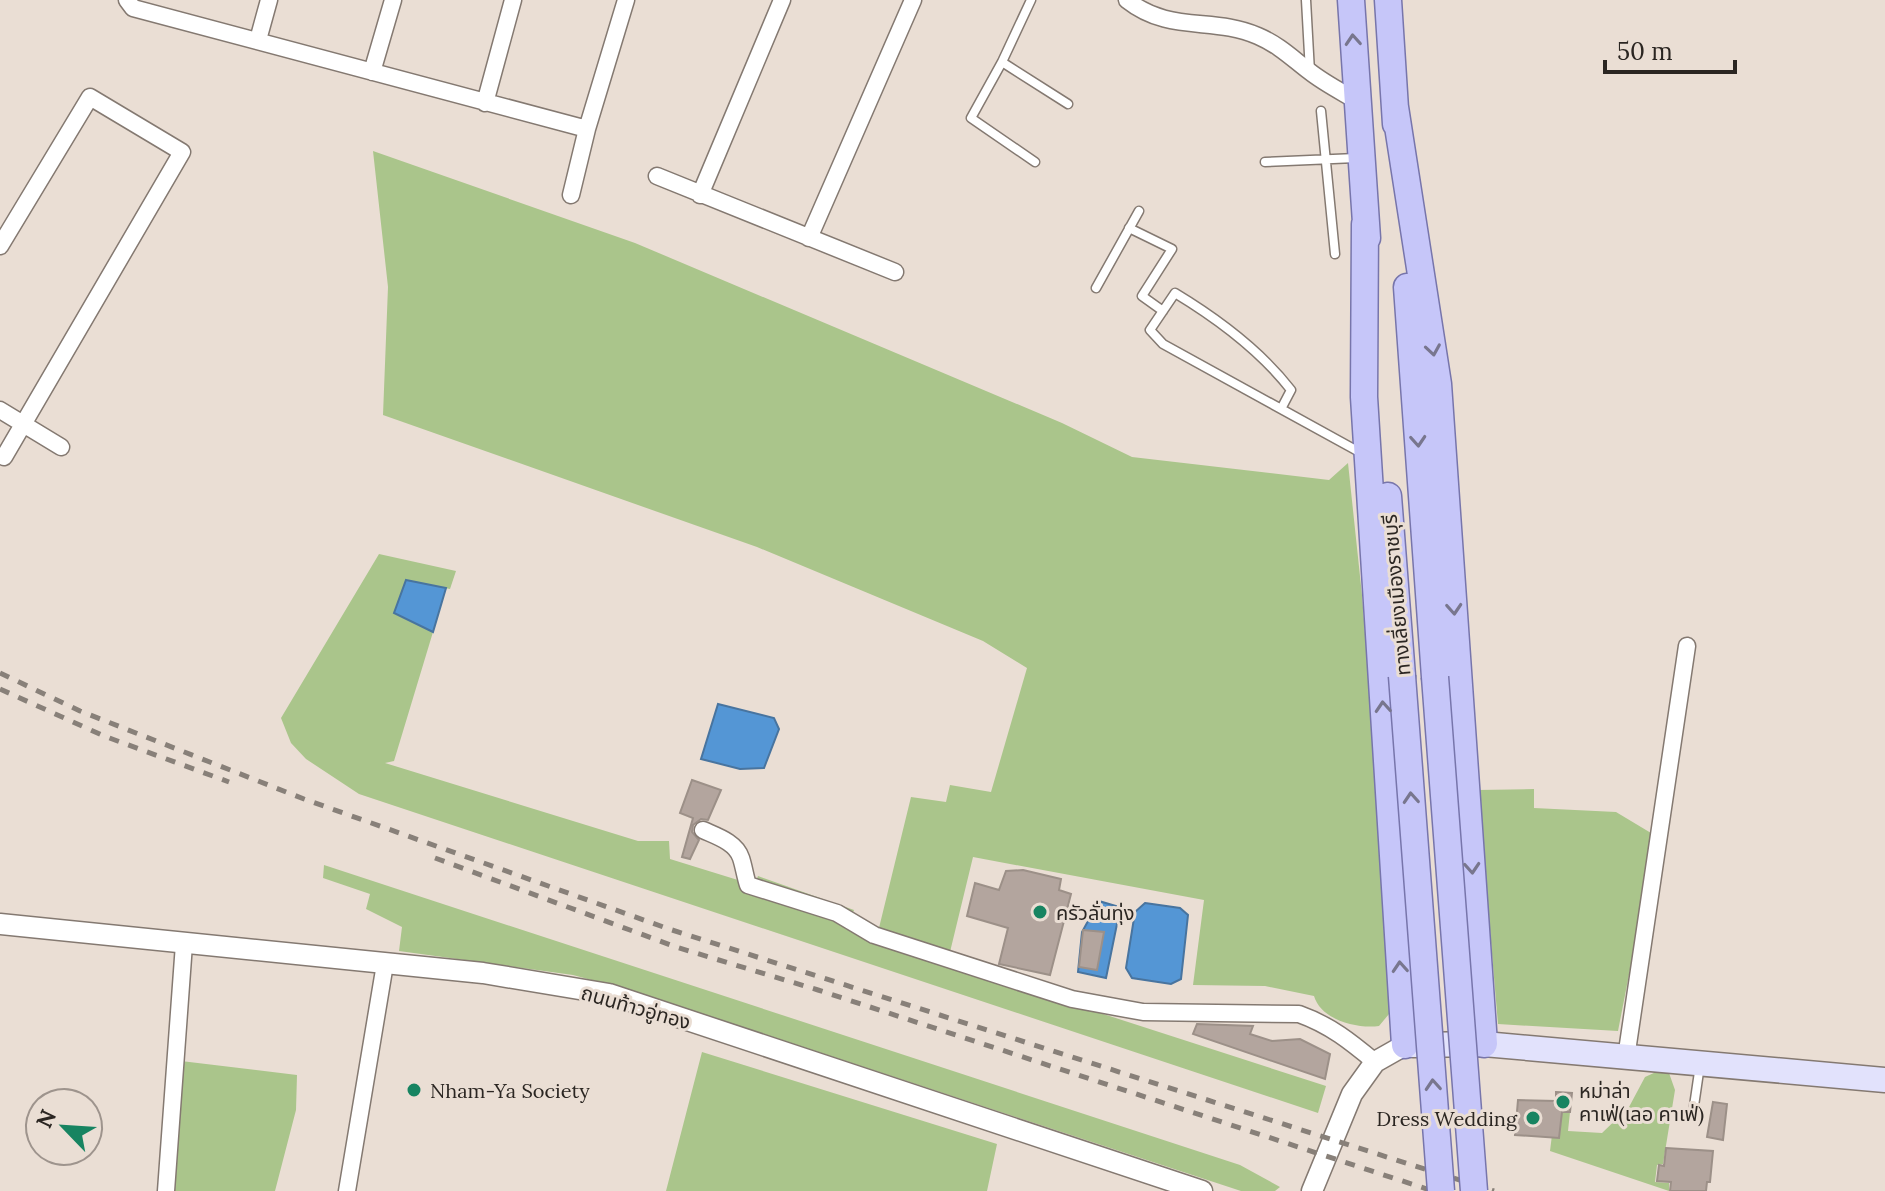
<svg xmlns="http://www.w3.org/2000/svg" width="1885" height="1191" font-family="Lora,'Noto Sans Thai',serif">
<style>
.green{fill:#aac58b}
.water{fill:#5496d5;stroke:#48749f;stroke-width:2}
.building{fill:#b3a59e;stroke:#9c9088;stroke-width:2}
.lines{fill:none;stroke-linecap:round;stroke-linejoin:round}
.service-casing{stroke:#847971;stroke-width:11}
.minor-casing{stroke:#847971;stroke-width:19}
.tertiary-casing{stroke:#847971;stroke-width:23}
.secondary-casing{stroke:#847971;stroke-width:27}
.primary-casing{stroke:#7775ab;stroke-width:29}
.service{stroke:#fff;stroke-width:8}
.minor{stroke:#fff;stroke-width:16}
.tertiary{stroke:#fff;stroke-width:20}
.secondary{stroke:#e2e2fc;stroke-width:24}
.primary{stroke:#c6c6f9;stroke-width:26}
.rail{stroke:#888079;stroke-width:5;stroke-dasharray:10 10;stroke-linecap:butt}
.primary-bridge-casing{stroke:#7775ab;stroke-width:29;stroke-linecap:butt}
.primary-bridge{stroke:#c6c6f9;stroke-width:26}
.oneway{stroke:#78768e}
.poi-dot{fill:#178461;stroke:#eaded4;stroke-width:3}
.labels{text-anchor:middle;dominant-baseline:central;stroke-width:6;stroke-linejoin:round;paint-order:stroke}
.street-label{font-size:20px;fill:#2b2622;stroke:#eaded4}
.poi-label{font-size:20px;fill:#2b2622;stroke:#eaded4;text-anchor:start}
</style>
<rect width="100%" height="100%" fill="#eaded4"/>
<path class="green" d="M373,151L635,243L1062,423L1132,457L1329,480L1348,463L1362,595L1394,996L1389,1014L1379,1026C1357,1029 1321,1020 1314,996L1265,986L1193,985L1204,900L973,857L950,952L878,932L911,797L946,802L950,785L991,792L1027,668L983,641L757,547L383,415L388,287Z
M379,554L456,571L450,589L406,581L395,613L433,632L394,761L385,763L638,841H669L670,859L754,885L758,876L854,910L846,929L862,936L1326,1086L1318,1113L359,794L306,759L291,743L281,718Z
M1534,789V808L1616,812L1656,836L1618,1031L1498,1024L1478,790Z
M324,865L1240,1165L1280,1187L1275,1191H1241L639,993L573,975L399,951L402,927L366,909L370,894L323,878Z
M702,1052L997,1144L987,1191H666Z
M181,1061L297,1075L296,1110L275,1191H171Z
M1656,1072L1669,1073L1675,1090L1663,1164L1657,1165L1655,1182L1669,1183V1191L1550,1151L1555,1111L1570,1112L1568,1131L1602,1133L1629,1107L1645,1077Z"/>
<path class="water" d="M406,580L446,588L433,632L394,613Z
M718,704L774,718L779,729L764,768L740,769L701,759Z
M1099,901L1116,906L1118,919L1106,978L1078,972L1082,932Z
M1145,903L1180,908L1188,915L1181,979L1171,984L1132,978L1126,968L1135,912Z"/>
<path class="building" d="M692,780L721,790L708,820L701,819L693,825L692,832L699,840L690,859L682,857L693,818L680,813Z
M1023,870L1061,879L1059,890L1071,894L1050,975L999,964L1008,928L967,916L975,883L999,890L1006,871Z
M1083,930L1104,932L1097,970L1079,967Z
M1197,1024L1253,1026L1250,1034L1272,1041L1300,1039L1330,1054L1325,1079L1193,1034Z
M1556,1092L1572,1093L1570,1112H1562L1559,1138L1515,1135L1518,1100L1556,1101Z
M1713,1102L1727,1104L1723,1140L1707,1137Z
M1666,1148L1713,1151L1710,1182H1707L1706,1191H1670L1671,1182L1657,1181L1659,1165L1664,1166Z"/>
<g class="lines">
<defs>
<path id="service" d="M1031,0L1002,62L971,118L1035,162
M1306,0L1310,72
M1002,62L1068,104
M1321,111L1335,254
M1265,162L1356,158
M1129,228L1172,249L1142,296L1163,311
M1096,288L1139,211
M1281,409L1291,390C1260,350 1218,319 1175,293L1150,330L1163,344L1363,454
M1694,1106L1700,1065"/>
<path id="minor" d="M127,0L133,8L587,129
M1127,0C1170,34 1213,16 1258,36C1279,45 1292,58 1309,71C1324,83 1342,92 1357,101
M258,40L269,0
M372,72L393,0
M485,103L513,0
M657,176L895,272
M571,195L587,129L626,0
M700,195L782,0
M809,238L913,0
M0,246L90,97L182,152L4,457
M0,410L61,447
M703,830C716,836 736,842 741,858C744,867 745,876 748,885L837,913L874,935L1072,999L1143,1012L1299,1014C1330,1025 1351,1042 1375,1062
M1626,1058L1687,646
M166,1191L184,944
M347,1191L385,964"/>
<path id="tertiary" d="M0,924L483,973L609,994L1202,1191
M1312,1191L1352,1094L1375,1062L1405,1045"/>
<path id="secondary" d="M1413,1045L1484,1044L1885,1080"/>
<path id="primary" d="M1351,0L1367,238
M1388,0L1396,124
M1395,107L1438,384L1484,1044
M1365,224L1364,397L1405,1045
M1407,287L1435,677
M1388,496L1402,676"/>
</defs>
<use href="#service" class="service-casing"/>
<use href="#minor" class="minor-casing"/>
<use href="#tertiary" class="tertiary-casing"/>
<use href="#secondary" class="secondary-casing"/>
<use href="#primary" class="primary-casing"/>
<use href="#service" class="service"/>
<use href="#minor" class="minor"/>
<use href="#tertiary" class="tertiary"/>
<use href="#secondary" class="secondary"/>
<use href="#primary" class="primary"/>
<path class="rail" d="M0,673L80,711L304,799L669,929L1494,1191
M0,689L104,736L229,782
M435,858L676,947L818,990L1433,1191"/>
<defs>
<path id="primary-bridge" d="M1402,676L1441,1191
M1435,677L1474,1191"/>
</defs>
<use href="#primary-bridge" class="primary-bridge-casing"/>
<use href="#primary-bridge" class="primary-bridge"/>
</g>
<defs><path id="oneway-chevron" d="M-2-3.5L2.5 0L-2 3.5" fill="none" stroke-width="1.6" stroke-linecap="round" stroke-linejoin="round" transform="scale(2)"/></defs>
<g class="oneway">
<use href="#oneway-chevron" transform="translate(1353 40) rotate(-94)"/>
<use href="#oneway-chevron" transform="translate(1433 350) rotate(81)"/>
<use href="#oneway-chevron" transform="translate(1418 441) rotate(86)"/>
<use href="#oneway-chevron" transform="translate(1454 609) rotate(86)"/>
<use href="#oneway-chevron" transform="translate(1383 707) rotate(-94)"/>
<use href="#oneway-chevron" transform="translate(1411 798) rotate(-94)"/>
<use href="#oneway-chevron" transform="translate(1472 868) rotate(86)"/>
<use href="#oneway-chevron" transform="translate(1400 967) rotate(-94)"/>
<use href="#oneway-chevron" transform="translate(1433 1085) rotate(-94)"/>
</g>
<g class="poi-dot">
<circle cx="1040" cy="912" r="8"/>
<circle cx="414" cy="1090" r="8"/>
<circle cx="1563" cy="1102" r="8"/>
<circle cx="1533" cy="1118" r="8"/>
</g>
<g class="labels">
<g class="street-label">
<text transform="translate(1396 595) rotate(-95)">ทางเลี่ยงเมืองราชบุรี</text>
<text transform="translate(636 1007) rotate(16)">ถนนท้าวอู่ทอง</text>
</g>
<g class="poi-label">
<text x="1056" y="912">ครัวลั่นทุ่ง</text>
<text x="430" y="1090">Nham-Ya Society</text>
<text x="1579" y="1090">หม่าล่า<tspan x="1579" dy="23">คาเฟ่(เลอ คาเฟ่)</tspan></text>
<text x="1517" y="1118" text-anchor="end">Dress Wedding</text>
</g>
</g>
<g transform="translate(64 1127) rotate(295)"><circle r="38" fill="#eaded4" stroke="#9e948d" stroke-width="2"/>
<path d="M0-6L14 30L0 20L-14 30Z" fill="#178461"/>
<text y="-12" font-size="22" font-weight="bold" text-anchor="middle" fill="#2b2622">N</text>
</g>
<path d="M1605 60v12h130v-12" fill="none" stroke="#2b2622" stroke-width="4"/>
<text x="1617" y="60" font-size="24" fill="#2b2622" stroke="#eaded4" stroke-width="6" paint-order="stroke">50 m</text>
</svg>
